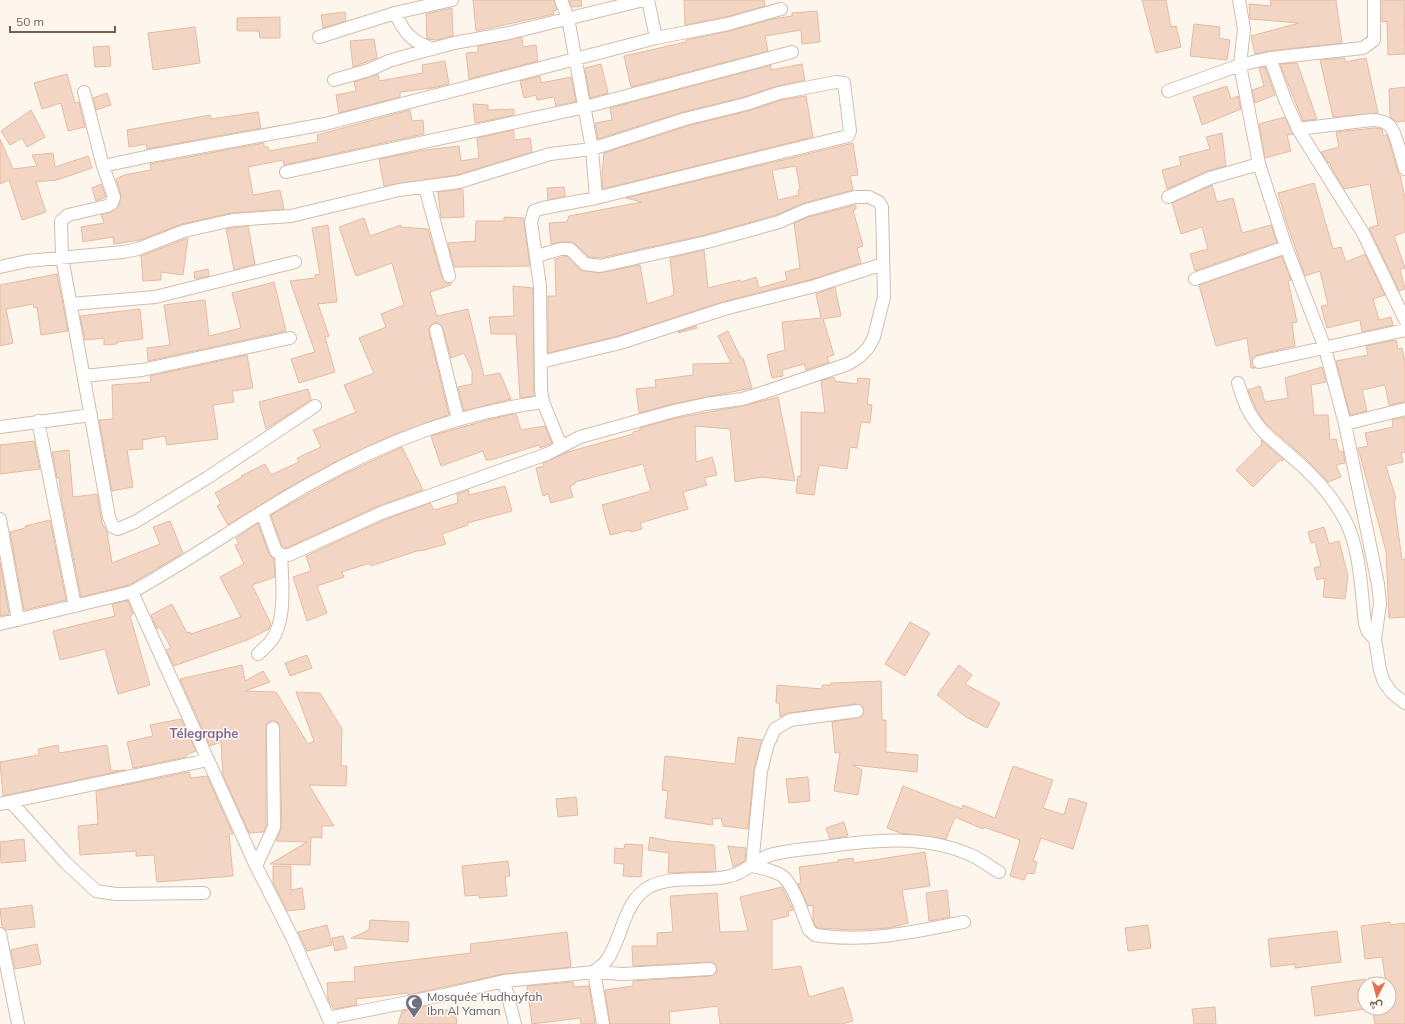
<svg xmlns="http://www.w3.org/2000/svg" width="1405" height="1024" font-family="Mulish,Vazirmatn,sans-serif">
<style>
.building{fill:#f3d5c3;stroke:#e6bba3;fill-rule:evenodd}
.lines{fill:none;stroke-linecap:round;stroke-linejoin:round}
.street-casing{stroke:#d1beb0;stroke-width:14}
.street{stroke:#fff;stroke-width:12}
.labels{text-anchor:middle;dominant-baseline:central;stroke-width:3;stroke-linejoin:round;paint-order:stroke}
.worship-label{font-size:12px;fill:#5b616d;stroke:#fffaf3;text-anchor:start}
.neighbourhood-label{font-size:13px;font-weight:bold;fill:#846695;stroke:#fffaf3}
</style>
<rect width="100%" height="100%" fill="#fdf6ec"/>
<path class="building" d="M473,0H554L557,10L553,11L554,14L476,31Z
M569,0H581L582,6L572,7Z
M684,0H764L765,6L726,17L685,25Z
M1142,0H1166L1171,27L1176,26L1181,47L1156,53Z
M1270,0H1336L1342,43L1269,51L1255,54L1251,36L1299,23L1250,19L1249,4L1271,6Z
M1382,0H1404L1405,54L1388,55L1387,21L1382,22Z
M452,8L453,36L437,40L427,39L426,14Z
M817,11L820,42L802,44L801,30L765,36L768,51L631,87L624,56L686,42V40L730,31L772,19L792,16V13Z
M345,12L346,21L323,28L321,15Z
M280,17V38H260L259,31H237V18Z
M1194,24L1220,27L1219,38L1230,40L1227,60L1190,56Z
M195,27L200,63L153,70L148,33Z
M522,37L523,47L536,45L538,61L469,79L466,53L478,52V46Z
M374,39L377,58L353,67L350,41Z
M109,46L111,66L95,67L93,47Z
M1345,58V62L1366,58L1378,113L1333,117L1320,60Z
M445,61L449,84L432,88L400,92V97L339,113L336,95L356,91L354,82L378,74L379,81L423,73L422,65Z
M1297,63L1317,119L1303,121L1280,64Z
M601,64L608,93L590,98L585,68Z
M802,64L805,80L777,86L744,97L683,112L598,139L595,123L612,120L610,108L771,65V70Z
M1265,67L1275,95L1255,103L1252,90L1264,86L1259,68Z
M67,74L75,103L79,102L85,127L68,131L61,103L42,109L34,83Z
M540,76L541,83L571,77L576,101L556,106L554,97L537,100L536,95L524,98L520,81Z
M1227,86L1231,99L1238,96L1241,109L1202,125L1193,97Z
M1405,87V121L1397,122L1390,116L1389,89Z
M107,93L111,105L96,110L93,98Z
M806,96L813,137L603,189L602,176L604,153L687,126L748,111L781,100Z
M473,104L488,105V110L514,109V115L475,123Z
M31,110L45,137L27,147L22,138L10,145L1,131Z
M410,110L412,121L423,120L424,134L284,165L283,160L248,167L253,195L280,190L284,209L231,213L182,224L140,240L114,244L113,237L83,242L81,227L104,223L101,215L111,212L119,205L121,195L116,179L124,175L151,170L150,164L264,143V147H268L269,151L318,142L317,135Z
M258,112L261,128L147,149L146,144L129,147L127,130L210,115L211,119Z
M1285,117L1293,134L1287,135L1291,151L1265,158L1259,124Z
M1375,128L1382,129L1383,135H1387L1388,137L1399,175H1400L1405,198V232L1394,236L1405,268L1400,269L1405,289L1399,291L1369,228L1378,225L1370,184L1344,189L1332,169L1330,163H1328L1321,152L1339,147L1336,132Z
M514,130V140L530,138L532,152L457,175L384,186L379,159L425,150L459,146L461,161L479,158L477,138Z
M1222,133L1226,166L1207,171L1167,189L1162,170L1181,165L1179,157L1210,149L1206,137Z
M0,139L13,169L37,166L32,155L53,153L55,167L88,156L92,168L57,180L36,182L46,212L22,220L9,180L0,184Z
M853,143L858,175L850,176L853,190L804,203L776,215L705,235L600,258L589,257L573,242H561L551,244L549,223L567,222L569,216L642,202L626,198ZM796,166L800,189L798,190L799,195L778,200L772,170Z
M1314,183L1333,249L1341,247L1346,262L1365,254L1385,295L1373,299L1379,320L1391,317L1393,325L1362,332L1360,320L1327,328L1321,306L1328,305L1320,271L1305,276L1286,221L1278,193Z
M101,184L106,197L96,201L92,188Z
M1212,185L1217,202L1233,198L1242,233L1271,225L1277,242L1195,271L1190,254L1208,249L1202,227L1181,234L1172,203Z
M564,187L565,196L548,200L547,188Z
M463,189L464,217L441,218L438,192Z
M856,205V209L853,210L863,246L857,248L861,263L813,279L722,302L618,336L548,353V296H556L555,259L567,256L580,270L599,273L640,265L647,304L674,295L670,258L704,250L708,288L740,280L741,282L756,277L759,288L787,280L785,272L800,268L794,223L808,217Z
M504,217L524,218V223L530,266L454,267L448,243L475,241L476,221H504Z
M364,218L370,236L401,225V227L428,229L442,278L447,283H451V285L430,292L437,316L468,309L484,376L500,373L511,399L464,411L458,387L472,384V371L464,353L451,358L443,328L438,323H434L429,328V332L449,415L393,435L337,461L286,489L228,525L217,506L221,504L215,493L242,477L241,476L265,464L271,475L299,462L297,458L321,447L313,430L356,412L344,385L374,373L359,338L386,327L381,314L404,305L392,263L356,276L339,227Z
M328,225L337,302L318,304L329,336L325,337L335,372L299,383L291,359L315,352L290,281L315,278V275L320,274L312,228Z
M248,226L255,264L234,270L226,229Z
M188,238L183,275L161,272V280L143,281L141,256Z
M1282,256L1291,280L1288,281L1297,322L1292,323L1295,346L1257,355L1252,360L1255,368H1251L1247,338L1216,346L1199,285Z
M208,269L209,276L195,279L194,272Z
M57,274L68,331L41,335L37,307L34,308L33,304L6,309L13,343L0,346V285Z
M274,282L286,331L148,361L147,348L170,345L164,305L205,300L209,336L241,328L232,293Z
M513,286L533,288L534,396L520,398L516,334H491L489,317L514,316Z
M835,287L841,316L823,319L834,355L827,357L829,362L806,370L804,364L782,370L783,376L772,378L767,355L785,350L782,322L821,318L816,294Z
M140,309L143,339L117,342V344L104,345V338L85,340L80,316Z
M696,326L697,328L678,333V332Z
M728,331L741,358H743L752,388L672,404L639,413L636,389L656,387L655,380L693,375V364L731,363L718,336Z
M1396,340L1398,349L1402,348L1405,362V402L1389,405L1385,385L1362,390L1367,411L1350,415L1336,361L1368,355L1366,346Z
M247,355L253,388L232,391L234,402L213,405L218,439L167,445L165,436L142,440L143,449L127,450L133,487L112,491L99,420L113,419L112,385L151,382L150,376Z
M1322,367L1326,382L1311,385L1314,415H1328L1330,440L1336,439L1339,452L1343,451L1345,463L1336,465L1341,477L1328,482L1305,458L1266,424L1256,409L1248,390L1260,386L1265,402L1288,398L1285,378Z
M834,377L835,381L857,384L858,378L870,379L867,404L872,405L870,423L861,422L857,448L850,447L847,469L819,465L814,495L796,493L798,476H801V412L825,413L821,381Z
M308,389L311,400L266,429L259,402Z
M778,397L795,481L761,477L735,482L730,429L695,426L696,462L712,457L717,475L704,478L707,485L683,492L688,509L640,523L642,529L631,532L630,530L610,535L602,505L651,491L643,464L575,482V484L570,486L573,497L551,503L548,494L543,496L536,468L544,466L543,463L568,452L633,434V432L640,430V428L676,418L743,406Z
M513,414H516L521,430L545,426L552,443L540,448L539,445L491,460H486L483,451L441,466L431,436L484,421Z
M1405,417V452L1401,453L1403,462L1386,466L1396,499L1394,500L1402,560L1405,559V617L1389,618L1386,551L1358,448L1368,446L1365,433L1393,427L1392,420Z
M1261,440L1284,460L1279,461L1253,487L1236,470L1262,444Z
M34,441L40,469L0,474V445Z
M402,447L423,490L378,506L287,548L282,546L271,515L344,474Z
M69,450L73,497L97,494L102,523L107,532L112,563L160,544L153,527L170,521L183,553L129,585L81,597L62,501L59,478H57L52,452Z
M505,486L512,511L467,523L468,525L442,534L446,544L421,551L420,550L371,566L370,563L342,572L344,577L317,586L327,613L307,621L293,577L311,571L306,556L384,520L430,503L434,510L458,503L457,494L469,490V495Z
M50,520L66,600L24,610L10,532L25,528V526Z
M258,523L269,554L274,559L275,577L252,585L271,624L269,629L247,640L174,666L166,650L171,648L160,627L157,629L151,615L172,604L187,633L190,632L191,634L241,617L220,577L244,564L235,545L239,544L236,538Z
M1324,527L1329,544L1339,541L1348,576L1345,599L1323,597L1325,578L1317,580L1314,568L1321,566L1315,542L1311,543L1308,532Z
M0,562L9,614L0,616Z
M128,601L133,613V614L130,616L150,685L118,694L105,649L60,660L53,631L115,616L112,604Z
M910,622L930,633L905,676L885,664Z
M307,655L312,668L290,676L285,663Z
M242,665L245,681L263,671L270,682L245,691L276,692L308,744L314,741L296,692L320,693L342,729L341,766H347L346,786L309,785L334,826H322V838L311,837L310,865L270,864L307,842L276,841L282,827L279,724L276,721H270L266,728V825L264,832L249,833L223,775L221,742L210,746L180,679Z
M959,665L972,675L965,684L1000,703L987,728L966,717L937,695Z
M881,681L882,720H886V752L918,755L917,772L853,765L862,770L858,795L834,791L840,752L835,753L832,722L861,717L864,713L863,707L856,704L789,713L780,717L779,703H776L777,685L822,689V685H831V683Z
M181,719L196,751L186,755V757L133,768L127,742L153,736L150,725Z
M738,737L762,740L754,770L748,829L723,826L721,818L712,819L713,825L665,818L668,791L662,790L665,756L735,764Z
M58,745L59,753L107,745L111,771L125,770L3,796L0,762L39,755L38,749Z
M1013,766L1053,780L1043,808L1064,815L1069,798L1087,803L1073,849L1041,838L1033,861L1037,862L1034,874L1027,873L1024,880L1010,876L1020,840L984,827L983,829L955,817L946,839L900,833L887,828L903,786L962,809L963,805L995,818Z
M189,772L191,778L207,776L233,834H229L233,876L157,882L154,855L136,856V851L80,855L78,826L98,824L96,791Z
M808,777L810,801L789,803L786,779Z
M576,797L578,815L558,817L556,799Z
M844,822L848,836L830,839L826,828Z
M650,837L669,841L714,845L716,871L668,873L669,853L648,850Z
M24,839L26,861L1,863L0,842Z
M625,844L643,845L641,877L623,876L624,864L614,863L615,848L624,849Z
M728,846L746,848L745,861L733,867Z
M925,852L930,886L902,890L908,923L889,928L853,930L818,928L815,925L813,919V905L808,906L798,884L801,883L799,867L838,862V860L853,858L854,863Z
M508,861L510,876L505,877L507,896L479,898V895L465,896L462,866Z
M273,866H291V890L302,888L305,909L287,911L273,882Z
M782,887L793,910L788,911L789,916L772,920V970L801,966L809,997L843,987L853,1021L842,1024H720L718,1006L669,1012L670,1024H610L605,990L633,986V981L710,976L717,972L716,965L710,962L633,966L632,946H657V933L673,932L670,896L717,893L720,932L748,931L740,897Z
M947,890L950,917L929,921L926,893Z
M32,905L35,927L6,930L2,927L0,909Z
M370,920L409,922L408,942L351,938L369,930Z
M1390,922V925L1405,923V1024H1375L1372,1008H1389V984H1386L1382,957L1365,959L1361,926Z
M327,925L332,945L307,951L298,932Z
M1148,925L1151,948L1128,951L1125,928Z
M1337,931L1341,962L1295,968V964L1271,967L1268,939Z
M567,932L571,967L503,974L408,995V993L356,999L357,1005L334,1009L328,999L327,983L355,981L354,967L471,953L470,944Z
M343,936L347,948L335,951L332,938Z
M37,944L41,964L15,969L11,950Z
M1365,979V1009L1315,1016L1311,987Z
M573,982L574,987L589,986L595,1024H581L580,1018L532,1024L527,986Z
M432,1005L429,1012L455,1009L457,1024H398L402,1011Z
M1215,1007L1216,1024H1194L1192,1009Z"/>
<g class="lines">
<defs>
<path id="street" d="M561,0L568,18L592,149L596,198
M648,0L656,38
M1239,0L1244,29L1240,65L1259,164L1286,247L1325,348L1345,424L1378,584L1380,604L1375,639L1380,670L1384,682L1392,693L1405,703
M395,13C405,34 411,41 433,49
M319,37L395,13L452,0
M1270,58L1286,102L1298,129L1363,233L1405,320
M334,80L369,70L389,61L413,54L454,43L509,33L644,0
M1168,91L1240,65L1270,58L1363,48L1374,40V0
M84,92L103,166L114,197L112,203L107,206L68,215L61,221L62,257L109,517L113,527L118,529L135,522L207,478L315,406
M1298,129L1371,120C1378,120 1385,121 1390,126C1397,134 1401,158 1405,169
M103,166L150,156L325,124L656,38L728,24L781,9
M286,172L585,107L792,52
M425,187L449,276
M1168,197L1210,178L1259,164
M0,267L27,261L123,252L138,249L184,231L233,220L291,216L399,190L459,182L550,154L592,149L685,119L746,104L779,93L836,82L844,83L850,131L848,136L596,198L543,208L534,211L531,222L540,286L541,390L543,402L561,446
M1195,279L1286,247
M71,304L155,297L295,262
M436,330L458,419
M541,362L620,343L724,309L815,286L883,264
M1259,362L1405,330
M84,376L142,370L290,338
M1238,383C1242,395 1245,407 1252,417C1262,434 1278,444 1292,457C1312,474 1333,497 1345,520C1361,551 1361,591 1365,624L1368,632L1375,639
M38,421L75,606
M1345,424L1405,409
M0,427L91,415
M262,513L276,551L281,555H289L381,513L547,454L580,437L674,411L706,404L742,399L762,393L848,364L859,357L868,348L874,337L884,297L882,207L879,202L869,197H855L806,210L779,222L707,242L600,266L585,264L570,249H561L537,256
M0,519L18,620
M0,624L132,592
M258,654C262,650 267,646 271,641C287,621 282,579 281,555
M857,711L790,720L775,729L768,744L761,771L752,866C762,868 772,870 781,875C794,883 803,916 809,930L815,935C866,943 915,932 964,922
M11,802L65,862L96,891L116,894L204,893
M0,804L208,760
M256,866L274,827L273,728
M0,934L18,1024
M594,972C598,968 604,964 607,960C623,937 623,902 649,887C675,874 703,883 730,876C745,873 755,860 770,855C787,850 806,849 824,847C873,840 926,834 973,856C982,860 990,867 999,872
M594,972L623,974L710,969
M504,981L515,1024
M328,1018L444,995L504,981L594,972L603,1024
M331,1024L292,937L256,866L132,592C194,558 251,516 313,482C386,441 459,413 543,402"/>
</defs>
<use href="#street" class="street-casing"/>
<use href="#street" class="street"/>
</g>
<defs>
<symbol id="mosque-pin" viewBox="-11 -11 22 30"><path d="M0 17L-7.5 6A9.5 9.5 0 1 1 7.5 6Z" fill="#6b7280" stroke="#fffaf3"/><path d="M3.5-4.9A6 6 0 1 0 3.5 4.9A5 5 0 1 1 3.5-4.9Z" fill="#fff"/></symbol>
</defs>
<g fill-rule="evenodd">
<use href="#mosque-pin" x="404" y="993" width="20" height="27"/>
</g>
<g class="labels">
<g class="worship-label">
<text x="427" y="996">Mosquée Hudhayfah<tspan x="427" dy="14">Ibn Al Yaman</tspan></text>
</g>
<g class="neighbourhood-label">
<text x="204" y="733">Télegraphe</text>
</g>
</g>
<g transform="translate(1377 996) rotate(186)"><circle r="19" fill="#fffaf3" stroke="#cabbb1"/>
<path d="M0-3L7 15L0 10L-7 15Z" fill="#e76f51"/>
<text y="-6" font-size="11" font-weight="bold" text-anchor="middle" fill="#7a5c4d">ش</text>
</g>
<path d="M10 26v6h105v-6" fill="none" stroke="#7a5c4d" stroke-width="2"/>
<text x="16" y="26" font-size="12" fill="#7a5c4d" stroke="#fffaf3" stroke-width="3" paint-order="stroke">50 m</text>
</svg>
